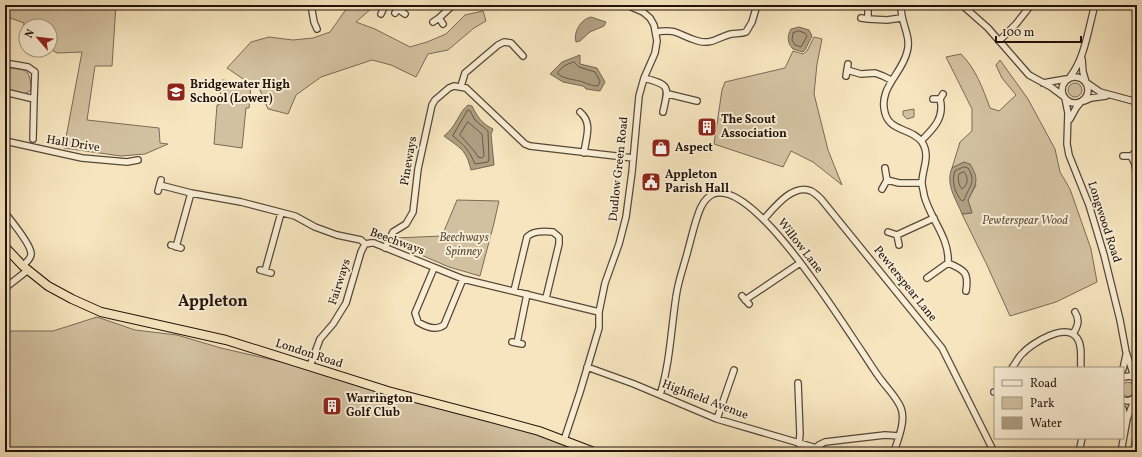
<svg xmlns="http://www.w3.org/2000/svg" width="1142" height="457" font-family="Vollkorn,serif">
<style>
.green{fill:#d2c1a0;stroke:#7a6a56}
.water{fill:#ae9e81;stroke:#766652}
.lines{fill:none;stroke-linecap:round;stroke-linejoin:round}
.shore{stroke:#685846;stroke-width:1}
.minor-casing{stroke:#564838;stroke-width:8}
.highway-casing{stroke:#21130c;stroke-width:10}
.minor{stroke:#f9eed5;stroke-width:5.5}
.highway{stroke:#f6e5be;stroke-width:8}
.labels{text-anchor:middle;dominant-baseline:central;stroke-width:4;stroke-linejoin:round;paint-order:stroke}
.poi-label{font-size:12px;font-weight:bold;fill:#21130c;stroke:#f9eed5;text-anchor:start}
.street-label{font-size:12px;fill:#21130c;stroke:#f9eed5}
.park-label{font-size:12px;font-style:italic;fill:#5f5040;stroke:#f9eed5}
.district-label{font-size:16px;font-weight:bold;fill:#21130c;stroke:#f9eed5}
</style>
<rect width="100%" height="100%" fill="#f6e5be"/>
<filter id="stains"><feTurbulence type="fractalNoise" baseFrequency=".005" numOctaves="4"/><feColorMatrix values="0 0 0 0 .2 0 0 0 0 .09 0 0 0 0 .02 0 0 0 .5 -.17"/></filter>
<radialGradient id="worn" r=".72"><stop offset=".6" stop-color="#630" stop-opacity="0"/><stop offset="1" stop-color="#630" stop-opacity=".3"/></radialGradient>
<path class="green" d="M5,5H116L112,66H95L87,120L159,128L160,143L168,144L145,154L121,156L64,148L82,52L57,53L50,49V26H26V34L22,32L24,23L5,16Z
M349,5H373L372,8L356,22L375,29L410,47L427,42L446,34L465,15L483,11L486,21L474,28L448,50L428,54L416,77L391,65L372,60L321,77L296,95L288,114L268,109L260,90L251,84L249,108H246L242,148L214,144L217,105H219L222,80L249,83L227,68L251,42L269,37L293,40L313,38L330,32Z
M814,37L822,39L817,64L814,94L828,150L842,185L813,162L791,151L783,167L714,144L722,90L725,82L785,68L793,51L803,54L807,51Z
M961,54C976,69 983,89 990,108L999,111L1016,95L1002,78L996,65L1000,60L1028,99L1055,149L1060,172L1070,189L1091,249L1097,282L1056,302L1010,316L986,263L962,214L972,213L968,200L976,185L964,162L952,168L960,142L972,131V109L946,57Z
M5,67C26,71 30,66 31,90L22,96L5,92Z
M1068 90a7 7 0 1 1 14 0a7 7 0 1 1-14 0Z
M914,109V117L907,119L903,115V111Z
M457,200L499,201L494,223L480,276L449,267L398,245L394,240L395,238L442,236Z
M97,317L135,330L177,335L221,348L330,373L491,418L594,452H5V331H53Z
M1127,382L1132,383L1135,389L1132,395L1128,397L1123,395V384Z
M1135,422H1137V452H1130Z"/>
<path class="water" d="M591,17L606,22L604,26L590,32L580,41L576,42C573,32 581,19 591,17Z
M799,27L809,30L812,36L805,50L803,52L793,49C787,43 787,36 791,29Z
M580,55V64L597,68L605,82L600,91L586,89L583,86L563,82L550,74L562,62Z
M468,105L472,106C477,116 482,124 493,129L491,134L494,165L471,170C466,149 460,148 444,136C457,126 458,113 468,105Z
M964,162L970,164C980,180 976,184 968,200L972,213L962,214C956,199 945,184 952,168Z"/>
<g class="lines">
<path class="shore" d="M799,31L805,33L807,36L801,47L795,45L792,40L793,33Z
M574,62L579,67L595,72L600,81L598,86C592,86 588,84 583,82C574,79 566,80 558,74V72L564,66Z
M468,110L470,111L475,120L488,131L489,160L488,162L475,164C469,150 465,146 453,136Z
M468,122L482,134L484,156L482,158L478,157L475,152L460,135Z
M964,167L968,168C977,182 969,186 964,200L962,201C955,194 951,180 955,171Z
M964,172C969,177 968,185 962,189C959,186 957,178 959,174Z"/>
<defs>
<path id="minor" d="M311,5L314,22L317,29
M901,5C900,23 912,36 907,52C902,74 878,88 885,113C890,132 912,128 922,142C931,156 922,169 922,183C922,187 924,192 924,195C930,219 950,238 948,263C965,270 969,273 966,291
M962,5L988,28L1029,75L1051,87L1063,96
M395,13L398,9L405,14
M381,14L385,5
M439,18L453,5
M861,18L868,19V11
M868,19L887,20L901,18
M433,22L439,18L443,24
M656,32C678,28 679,36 698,41C712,45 718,37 731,34C736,33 741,34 746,32L752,22L757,5
M999,41L1016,24L1031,5
M1082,59L1083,72L1086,82
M5,63L28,67L35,72L34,99L5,92
M847,70L861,74L875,73L883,76L891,80
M846,76L848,64
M1062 90a13 13 0 1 1 26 0a13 13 0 1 1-26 0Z
M1070,77C1085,58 1088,29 1095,5
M644,78C670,85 669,86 663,112
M1043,83L1066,79
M1087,83L1100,92L1137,102
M461,86L465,73L498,45L504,42L511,43L523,56
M668,94L697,101
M1065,98L1068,113L1067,144L1069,155L1089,205L1104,255L1120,320L1126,352L1135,379
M933,99H940L943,94
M1084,101L1091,98L1106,96
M580,112C593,123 586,137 584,153
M1070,119L1076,108L1080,103
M33,139L34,99
M5,141L82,158L127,162L138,160
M921,141C933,129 945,118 940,99
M1123,156H1131L1135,153
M1131,156L1135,164L1137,180
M887,180L899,183H922
M160,185L191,193L241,202L295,216L315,227L337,235L361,240L365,244L371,243H374L463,279L599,312
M882,189L887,180L885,168
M158,191L161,180
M5,213C12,222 30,243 31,253C32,258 26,262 23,266
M764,219C774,208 793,183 811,191C815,193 818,196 821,199L942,348L994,452
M888,232L897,235L899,245
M897,235L934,218
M171,245L181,248
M176,247L191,193
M385,248L393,232L406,224L413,212L418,169L432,105L435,100L449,88L454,86L466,88L525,144L530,146L633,158
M434,268L415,313L418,322C426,327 436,331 444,325L463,279
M260,270L271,273
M265,271L281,213
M927,278L948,263
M5,288L28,270
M514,291L527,237C532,231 545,231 553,232L559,237V244L546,298
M742,296L749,304
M745,300L800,263
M1073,334C1078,326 1080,320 1075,312
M512,342L522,344
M517,343L527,294
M310,366L320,339L333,324L346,303L361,252L365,244
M587,367L634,384L717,419L830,452
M1012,368C1016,363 1018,357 1023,353C1032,343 1066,322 1077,338C1083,346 1080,358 1081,368
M1123,369L1126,355
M1123,377L1130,376L1136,379
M798,383L800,434L799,444
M994,392H995
M660,395C670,363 671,330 676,297C678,281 684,266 688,250C692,236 695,220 701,207C704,201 707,197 713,194C754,178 842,323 863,353C869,362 875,372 882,381C888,389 897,398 901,408C906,421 898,439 894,452
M1123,400L1128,401L1135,398
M1123,409L1125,421
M717,419L734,370
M564,440L580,392L599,328V312L605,283L619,244L626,217L632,172L639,96L644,78L655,53L657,41L654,25L650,18L643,12L627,5
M816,448L819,445L825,442L885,435L899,436
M1079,452L1082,438
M1121,452L1127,419L1135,398"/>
<path id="highway" d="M5,247L23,266L48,286L72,299L101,312L226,340L388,391L491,418L539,431L594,452"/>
</defs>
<use href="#minor" class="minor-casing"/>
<use href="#highway" class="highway-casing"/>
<use href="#minor" class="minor"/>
<use href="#highway" class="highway"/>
</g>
<defs>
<symbol id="school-square" viewBox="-11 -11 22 22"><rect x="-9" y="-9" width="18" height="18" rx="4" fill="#8f2418" stroke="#f9eed5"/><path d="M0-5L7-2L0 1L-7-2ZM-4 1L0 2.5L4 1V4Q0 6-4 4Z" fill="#fff"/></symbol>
<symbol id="building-square" viewBox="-11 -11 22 22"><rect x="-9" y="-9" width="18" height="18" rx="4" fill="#8f2418" stroke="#f9eed5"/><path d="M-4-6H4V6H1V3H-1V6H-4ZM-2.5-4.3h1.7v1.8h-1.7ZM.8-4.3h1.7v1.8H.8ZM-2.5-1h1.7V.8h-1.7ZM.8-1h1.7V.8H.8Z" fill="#fff"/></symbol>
<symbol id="shop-square" viewBox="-11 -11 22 22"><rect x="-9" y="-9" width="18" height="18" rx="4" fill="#8f2418" stroke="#f9eed5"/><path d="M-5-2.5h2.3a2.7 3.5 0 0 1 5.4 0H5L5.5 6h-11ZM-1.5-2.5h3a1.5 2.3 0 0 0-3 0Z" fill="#fff"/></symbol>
<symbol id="civic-square" viewBox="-11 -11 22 22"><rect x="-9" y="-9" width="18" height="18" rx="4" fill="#8f2418" stroke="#f9eed5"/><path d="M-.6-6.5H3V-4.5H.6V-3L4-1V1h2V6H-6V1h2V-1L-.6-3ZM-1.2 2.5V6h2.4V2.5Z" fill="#fff"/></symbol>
</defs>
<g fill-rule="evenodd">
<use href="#school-square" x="165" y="81" width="22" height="22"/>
<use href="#building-square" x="696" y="116" width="22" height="22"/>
<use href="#shop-square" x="650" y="137" width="22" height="22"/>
<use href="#civic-square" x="640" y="171" width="22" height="22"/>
<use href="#building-square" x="321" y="395" width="22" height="22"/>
</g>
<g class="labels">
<g class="poi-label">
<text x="190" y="85">Bridgewater High<tspan x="190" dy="14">School (Lower)</tspan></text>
<text x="721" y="120">The Scout<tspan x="721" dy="14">Association</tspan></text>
<text x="675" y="148">Aspect</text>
<text x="665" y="175">Appleton<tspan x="665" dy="14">Parish Hall</tspan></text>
<text x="346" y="399">Warrington<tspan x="346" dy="14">Golf Club</tspan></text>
</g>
<g class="street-label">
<text transform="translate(73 144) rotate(9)">Hall Drive</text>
<text transform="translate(409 161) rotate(-80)">Pineways</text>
<text transform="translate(619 169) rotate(-84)">Dudlow Green Road</text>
<text transform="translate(1104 222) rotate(72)">Longwood Road</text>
<text transform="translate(397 242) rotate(20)">Beechways</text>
<text transform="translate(800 246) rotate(52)">Willow Lane</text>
<text transform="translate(340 282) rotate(-72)">Fairways</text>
<text transform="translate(905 284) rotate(51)">Pewterspear Lane</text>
<text transform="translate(309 354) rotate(18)">London Road</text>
<text transform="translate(705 400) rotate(21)">Highfield Avenue</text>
</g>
<g class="park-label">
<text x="1025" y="221">Pewterspear Wood</text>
<text x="464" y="238">Beechways<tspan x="464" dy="14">Spinney</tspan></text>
</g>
<g class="district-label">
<text x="213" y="302">Appleton</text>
</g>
</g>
<rect width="1142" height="457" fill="none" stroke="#f6e5be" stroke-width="20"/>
<rect x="6" y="6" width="1130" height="445" fill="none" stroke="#21130c" stroke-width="2"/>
<rect x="10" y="10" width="1122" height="437" fill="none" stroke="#21130c"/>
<rect x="994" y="367" width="130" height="72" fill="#f9eed5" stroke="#a39685"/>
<rect x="1002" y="380" width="20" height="6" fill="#f9eed5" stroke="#a39685"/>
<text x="1030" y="387" font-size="12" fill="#21130c">Road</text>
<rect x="1002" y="397" width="20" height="12" fill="#d2c1a0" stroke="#a39685"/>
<text x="1030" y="407" font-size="12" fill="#21130c">Park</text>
<rect x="1002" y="417" width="20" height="12" fill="#ae9e81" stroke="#a39685"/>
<text x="1030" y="427" font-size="12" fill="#21130c">Water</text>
<g transform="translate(38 38) rotate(298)"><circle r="19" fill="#f9eed5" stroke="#a39685"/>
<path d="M0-3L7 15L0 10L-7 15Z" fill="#8f2418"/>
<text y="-6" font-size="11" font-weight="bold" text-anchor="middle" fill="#21130c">N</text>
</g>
<path d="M996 36v6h85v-6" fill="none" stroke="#21130c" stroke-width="2"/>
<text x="1002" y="36" font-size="12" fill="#21130c" stroke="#f9eed5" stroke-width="3" paint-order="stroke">100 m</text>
<rect width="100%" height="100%" filter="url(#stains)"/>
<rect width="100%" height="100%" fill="url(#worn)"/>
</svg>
